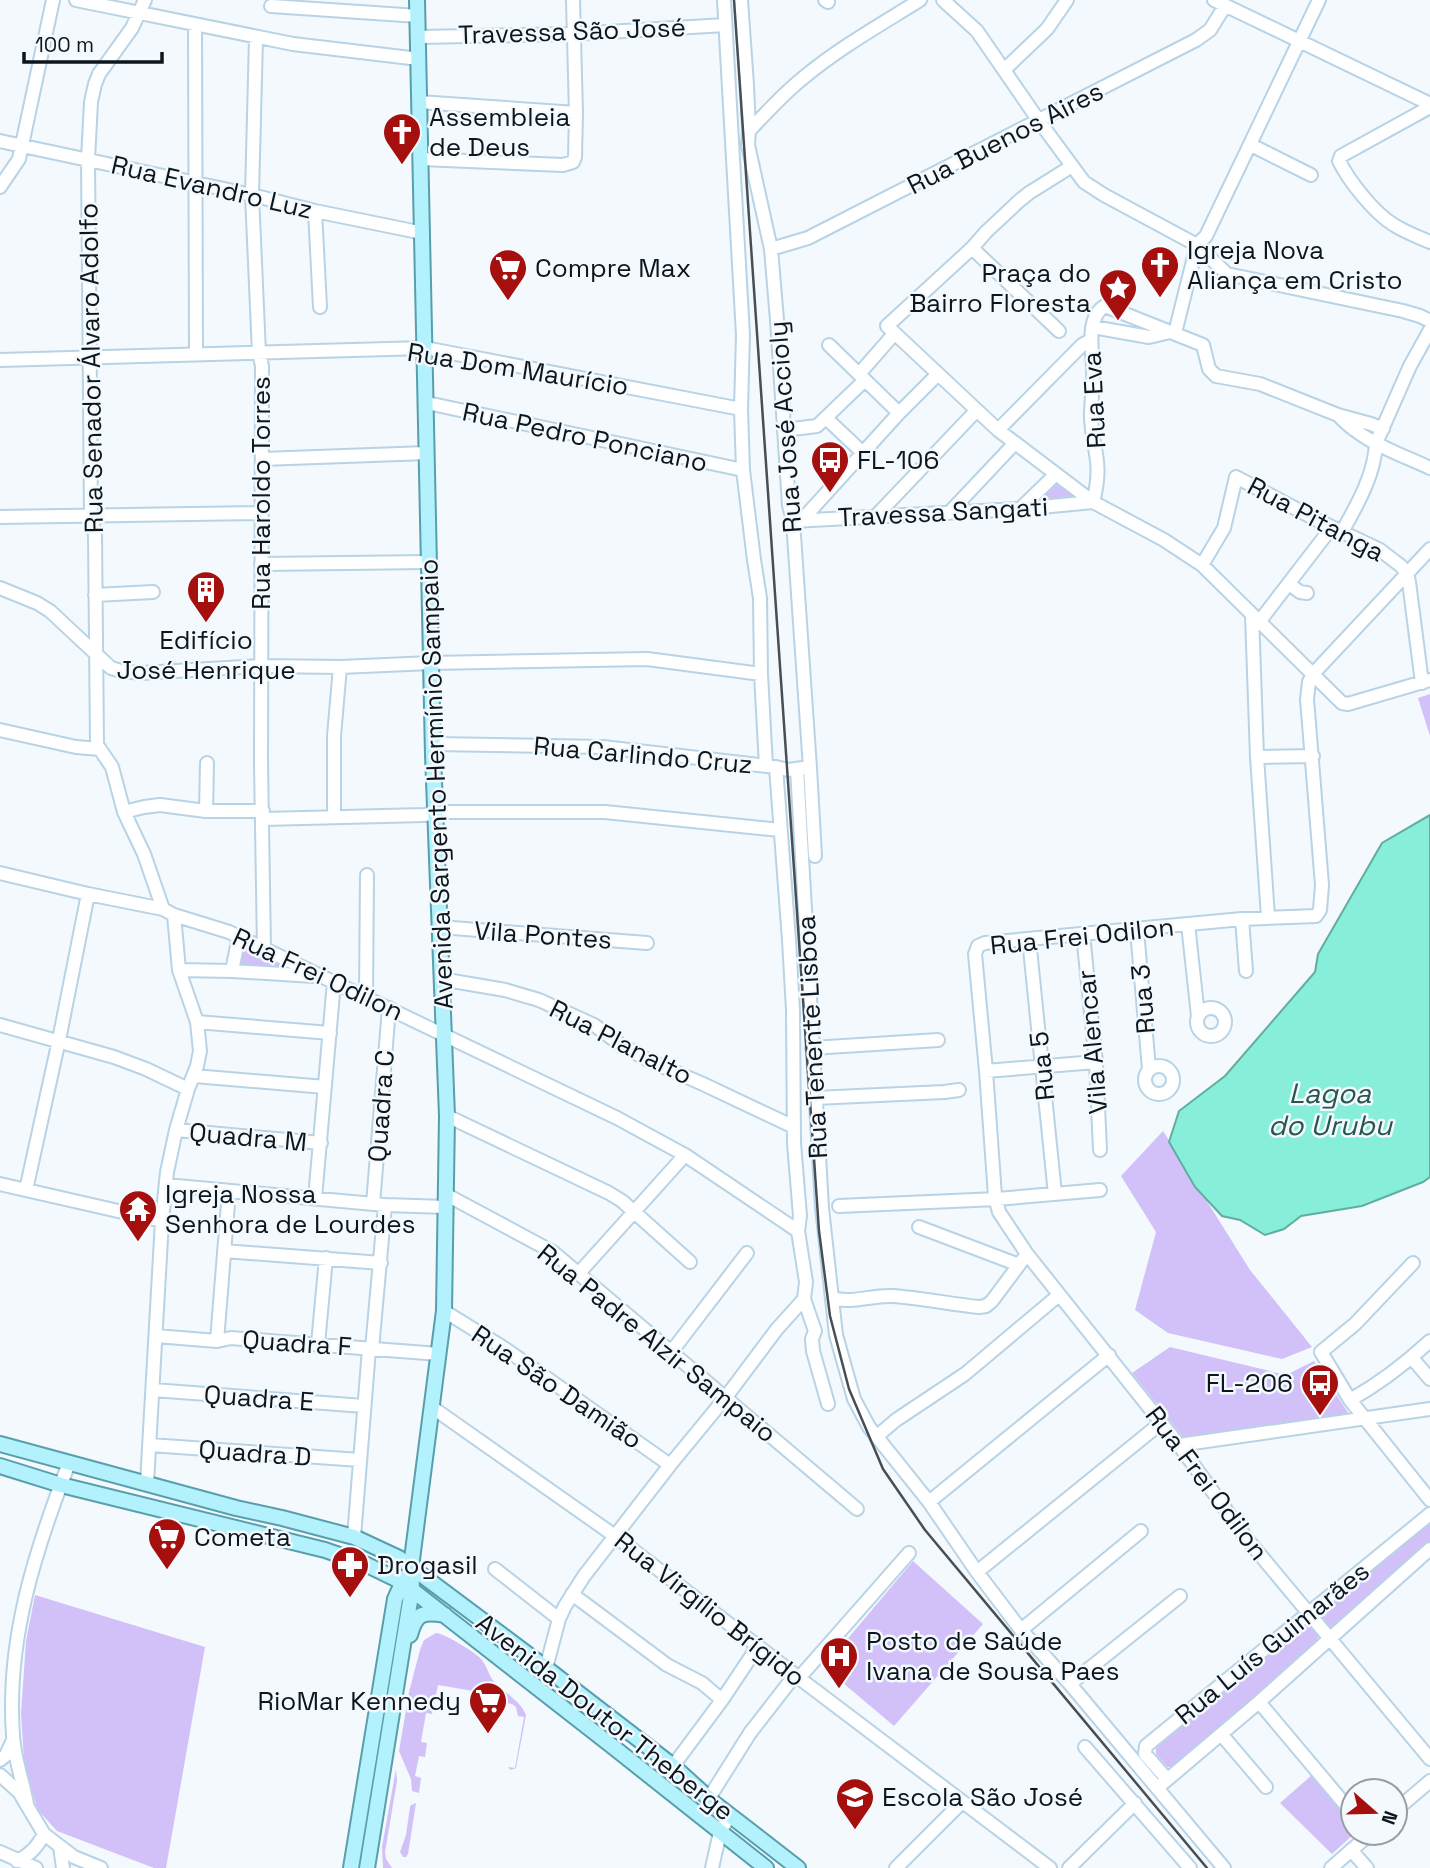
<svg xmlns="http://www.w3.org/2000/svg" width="1430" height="1868" font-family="'Space Grotesk',sans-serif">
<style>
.green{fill:#d2c1f9}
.water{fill:#87eed9;stroke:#62ada1;stroke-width:2}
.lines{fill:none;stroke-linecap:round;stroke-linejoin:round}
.minor-casing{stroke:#b8d3e5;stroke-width:16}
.major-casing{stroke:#589fad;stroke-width:18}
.minor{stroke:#fff;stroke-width:12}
.major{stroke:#b3f2fc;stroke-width:14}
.rail{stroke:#474f55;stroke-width:2.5}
.labels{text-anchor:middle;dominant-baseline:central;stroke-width:5;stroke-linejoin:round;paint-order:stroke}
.street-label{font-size:26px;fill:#0d161d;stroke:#f3f9fd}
.poi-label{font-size:26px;fill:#0d161d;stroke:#f3f9fd;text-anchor:start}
.water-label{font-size:28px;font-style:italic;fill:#28554c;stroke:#f3f9fd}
</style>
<rect width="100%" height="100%" fill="#f3f9fd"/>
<path class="green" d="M1056,481L1076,496L1074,500L1039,502Z
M1430,694V736L1418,698Z
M241,942L268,959L304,973L238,969Z
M1163,1131L1250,1270L1312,1347L1282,1359L1168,1333L1135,1310L1156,1232L1121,1176Z
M1170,1347L1286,1375L1314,1361L1351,1417L1191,1438L1183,1437L1132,1373Z
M1430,1521V1542L1330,1629L1319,1617V1614Z
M913,1561L983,1624L894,1726L824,1667Z
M35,1595L205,1647L166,1868H154L57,1831L37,1809L24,1760L21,1713L26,1641Z
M1304,1625L1310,1626L1319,1636L1316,1642L1174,1767H1167L1156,1754V1748Z
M436,1633C444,1633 478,1654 482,1660C488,1668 489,1677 496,1684C506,1693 522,1703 526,1715L516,1768L511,1770L508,1767L515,1768L524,1717L518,1716L516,1707L512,1704L496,1701L497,1695L438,1685L432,1714L426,1713L421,1742L427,1743L425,1757L419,1756L415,1776L421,1778L419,1793L412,1791L411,1779L399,1751L409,1692L420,1650L424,1640Z
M396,1769L397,1781L385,1852L386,1859L392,1868H383L382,1847Z
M1312,1775L1353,1824V1833H1355L1332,1854L1280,1803Z
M416,1803L408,1854L406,1857H403L400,1852L406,1835L410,1807L411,1805Z"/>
<path class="water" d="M1430,815V1177L1423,1182L1362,1206L1301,1216L1284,1229L1265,1235L1240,1220L1222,1216L1195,1187L1169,1142L1179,1111L1225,1076L1315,972L1318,954L1382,843Z"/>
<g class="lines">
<defs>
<path id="minor" d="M76,0L293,44L419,59
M145,0L132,28L99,74L95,84L91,102L88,159L91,515L95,535L97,745L112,767L124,812L144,854L163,909
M724,0L743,335L741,409L743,470L754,560L760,598L761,674L766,766
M741,0L747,85L749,131L748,145L771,249L777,320L789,505L793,521L810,768L815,856
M825,0L828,2
M943,0L977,31L1039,121L1084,182L1104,195L1197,245L1227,274L1403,311L1420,316L1430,321
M1214,0L1430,104
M271,6L418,16
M195,25L196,354
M418,37L574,34L725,25
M256,38L252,195L259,353L262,366L261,763L264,949
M1004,70L1047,29L1067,0
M419,102L576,113
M1430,107L1341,156L1339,161C1349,181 1374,213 1394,225C1405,232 1418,237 1430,242
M749,131C766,113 783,94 803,78C839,48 880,25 920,0
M0,141L252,195L315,211L423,233
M1251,145L1311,175
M421,159L563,165L573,162L575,157L576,113L573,0
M1072,166L1029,193L1019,201L986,232L972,248L887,326L998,430L1093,502L1164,540L1202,565L1342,703L1348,704L1430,680
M0,187L19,159L53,0
M315,211L320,307
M972,248L1059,331
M771,249L808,238L1196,40L1210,30L1225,6
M1093,327L1149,337L1170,332
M1175,333L1197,245L1206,236L1319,0
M829,345L899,413
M0,360L425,348L741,409
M859,374L894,334
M427,403L743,470
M1339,416C1363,442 1398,453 1430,468
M826,418L863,453
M784,430L817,426L865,380
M998,430L1082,345L1091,340
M262,459L427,453
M1093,502C1097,487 1099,469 1096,454C1094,441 1091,429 1091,416C1091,400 1094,383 1093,367C1092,349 1086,317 1105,306L1203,345L1209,369L1216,376L1260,384L1338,415L1371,424L1383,429
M1020,509L1056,474
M949,513L1015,443
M0,517L261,513
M875,517L976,411
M793,521L1020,509L1093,502
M801,521L899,413L937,375
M1342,532C1357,505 1375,474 1376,443L1410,366L1430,330
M1430,549L1312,675L1309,682L1307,699L1322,885L1320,910L1316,916L1242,919L985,943L978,946L975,954L986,1071L995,1196L999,1212L1027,1254L1179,1445L1247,1539L1430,1759
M261,564L428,562
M1202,565L1224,528L1236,477L1319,521L1380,550L1401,566L1407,574L1409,582L1422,683
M1289,584L1300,592L1307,593
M0,588L37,603L50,611L111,668L121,671L142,673L262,666L340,667L431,663L647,659L761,674
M95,595L153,592
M1252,615L1257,757L1268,917
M1259,622L1332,527
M0,730L76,747L100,749
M433,744L603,747L776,767L788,770L803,768
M1257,757L1313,756
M776,767L789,940L793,1010L794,1143L800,1216L798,1231L806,1282L804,1299L815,1331L812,1339L813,1351L828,1404
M797,769L822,1208L836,1335L854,1399L869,1427L929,1502L977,1572L1021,1630L1070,1684L1224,1868
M206,811L207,763
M124,812L144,807L160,805L206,811H263
M334,817V736L340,667
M263,819L424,815L447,812H605L780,830
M0,873L88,894L163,909L174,915L229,932L617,1118L685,1155L798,1231
M1242,919L1246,971
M1188,924L1198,1016
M440,927L647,943
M1137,930L1149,1069
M1083,934L1096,1062L1100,1150
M1029,939L1055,1194
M179,970L232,971L314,976
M232,971L239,936
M441,979L505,990L539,1000L594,1025L621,1045L648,1060L703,1084L794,1127
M366,996L367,875
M1197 1022a14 14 0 1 1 28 0a14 14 0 1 1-28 0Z
M197,1022L330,1033
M0,1025L114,1057L146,1069L188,1089
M812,1048L938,1040
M1145 1080a14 14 0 1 1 28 0a14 14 0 1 1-28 0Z
M986,1071L1096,1062
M194,1076L325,1087
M815,1098L944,1092L959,1090
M447,1116L609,1193L622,1201L690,1262
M176,1130L321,1143
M0,1184L162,1221
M166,1185L385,1205L446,1207
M26,1190L59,1040L88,894
M445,1194L553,1252L857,1509
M315,1198L334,982
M373,1204L389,1008
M839,1206L997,1199L1100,1190
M919,1227L1019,1265
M224,1251L381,1263
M1413,1263L1355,1324L1321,1352L1350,1400L1430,1500
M579,1273L685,1155
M832,1298C852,1304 871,1295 892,1296C921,1298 950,1304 979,1307L986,1306L992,1301L1027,1254
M444,1311L504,1348L670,1465
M156,1336L217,1341L231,1338L439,1354
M217,1341L229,1191
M318,1344L326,1258
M372,1349L385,1205
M672,1351L747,1253
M1412,1358L1430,1379
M153,1390L364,1406
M1350,1400C1379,1384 1405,1364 1430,1341
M433,1408L615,1536L799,1678L1050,1868
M876,1437L896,1420L965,1374L1059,1295
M150,1445L360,1460
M1179,1445L1430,1409
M147,1483L162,1221L167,1172L176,1130L188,1089L197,1066L200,1051L197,1022L179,970L174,915
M929,1502L1109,1355
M354,1537L369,1349
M495,1569L559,1619
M977,1572L1161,1423
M572,1594L667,1665L702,1683L722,1700
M1021,1630L1141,1531
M546,1668L559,1619L565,1606L584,1576L670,1465L726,1397L777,1329L804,1299
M799,1678L909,1553
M1070,1684L1180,1596
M1259,1702L1353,1814
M1221,1734L1266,1787
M1085,1747L1190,1868
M0,1760L6,1755L13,1740
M673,1766L722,1700L758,1646
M0,1775L19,1792L44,1834L74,1857L101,1868
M1167,1779L1145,1754L1146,1746L1430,1514
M1162,1784L1259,1702L1430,1549
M709,1798L750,1733L795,1675
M27,1804C23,1781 14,1758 13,1735C6,1640 35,1551 69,1463
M1395,1811L1430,1781
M60,1847L63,1868
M1351,1850L1367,1868
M0,1852L36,1868
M17,1861C30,1855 37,1847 44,1834
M712,1868L720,1832L730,1815
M896,1868L962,1802
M1069,1868L1135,1803
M1331,1868L1371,1833"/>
<path id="major" d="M0,1444L236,1508L282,1518L354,1537L399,1558L546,1668L673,1766L714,1803L798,1868
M0,1466L61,1485L325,1550L365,1564L402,1582L612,1746L766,1868
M410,1635C416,1613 423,1611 445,1615
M351,1868L395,1599L405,1577
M367,1868L412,1589L411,1567L444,1311L447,1116L433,755L417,0"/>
</defs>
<use href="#minor" class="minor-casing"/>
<use href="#major" class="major-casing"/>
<use href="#minor" class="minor"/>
<use href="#major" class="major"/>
<path class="rail" d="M734,0L819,1231L830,1316L849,1389L883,1469L925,1530L1207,1868"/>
</g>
<defs>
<symbol id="church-pin" viewBox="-11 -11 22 30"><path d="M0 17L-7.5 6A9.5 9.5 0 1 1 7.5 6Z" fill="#a50f0d" stroke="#f3f9fd"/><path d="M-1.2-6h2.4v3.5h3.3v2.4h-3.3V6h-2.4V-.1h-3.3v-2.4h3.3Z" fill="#fff"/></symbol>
<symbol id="supermarket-pin" viewBox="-11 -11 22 30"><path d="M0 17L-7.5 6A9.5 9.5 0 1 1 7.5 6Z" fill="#a50f0d" stroke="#f3f9fd"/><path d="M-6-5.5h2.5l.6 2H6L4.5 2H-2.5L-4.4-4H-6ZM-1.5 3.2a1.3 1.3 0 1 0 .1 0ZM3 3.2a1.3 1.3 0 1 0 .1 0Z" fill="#fff"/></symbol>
<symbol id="sight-pin" viewBox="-11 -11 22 30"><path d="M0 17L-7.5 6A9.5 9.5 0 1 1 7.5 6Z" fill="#a50f0d" stroke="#f3f9fd"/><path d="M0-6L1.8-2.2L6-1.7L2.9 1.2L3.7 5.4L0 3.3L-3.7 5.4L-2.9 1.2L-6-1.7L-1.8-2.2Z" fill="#fff"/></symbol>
<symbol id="bus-pin" viewBox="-11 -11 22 30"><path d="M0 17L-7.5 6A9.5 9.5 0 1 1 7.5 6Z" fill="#a50f0d" stroke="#f3f9fd"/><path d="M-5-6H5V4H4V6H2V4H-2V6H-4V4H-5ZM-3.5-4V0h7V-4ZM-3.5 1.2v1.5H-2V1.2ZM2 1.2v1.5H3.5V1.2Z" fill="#fff"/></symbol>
<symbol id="building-pin" viewBox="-11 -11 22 30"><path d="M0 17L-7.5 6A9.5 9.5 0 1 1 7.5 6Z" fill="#a50f0d" stroke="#f3f9fd"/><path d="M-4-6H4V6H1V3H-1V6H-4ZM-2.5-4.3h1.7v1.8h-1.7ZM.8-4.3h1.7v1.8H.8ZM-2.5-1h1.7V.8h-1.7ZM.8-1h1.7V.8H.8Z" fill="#fff"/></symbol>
<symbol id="temple-pin" viewBox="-11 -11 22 30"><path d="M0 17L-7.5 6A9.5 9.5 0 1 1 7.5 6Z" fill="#a50f0d" stroke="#f3f9fd"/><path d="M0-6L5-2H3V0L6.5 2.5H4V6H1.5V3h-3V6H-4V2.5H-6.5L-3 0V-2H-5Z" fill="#fff"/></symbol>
<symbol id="pharmacy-pin" viewBox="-11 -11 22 30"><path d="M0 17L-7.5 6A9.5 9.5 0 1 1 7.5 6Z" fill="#a50f0d" stroke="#f3f9fd"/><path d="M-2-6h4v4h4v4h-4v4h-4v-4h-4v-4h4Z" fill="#fff"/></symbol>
<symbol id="hospital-pin" viewBox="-11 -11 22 30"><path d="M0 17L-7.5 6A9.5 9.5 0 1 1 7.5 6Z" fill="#a50f0d" stroke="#f3f9fd"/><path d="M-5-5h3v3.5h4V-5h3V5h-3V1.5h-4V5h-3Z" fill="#fff"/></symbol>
<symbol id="school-pin" viewBox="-11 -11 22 30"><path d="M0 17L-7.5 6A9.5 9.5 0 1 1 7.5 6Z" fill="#a50f0d" stroke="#f3f9fd"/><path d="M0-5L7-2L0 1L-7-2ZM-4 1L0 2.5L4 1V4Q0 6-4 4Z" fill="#fff"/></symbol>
</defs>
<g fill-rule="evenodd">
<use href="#church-pin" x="380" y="110" width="44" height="60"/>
<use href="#church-pin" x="1138" y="243" width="44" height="60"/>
<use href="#supermarket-pin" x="486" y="246" width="44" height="60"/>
<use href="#sight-pin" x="1096" y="266" width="44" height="60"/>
<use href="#bus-pin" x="808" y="438" width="44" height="60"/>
<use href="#building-pin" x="184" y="568" width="44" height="60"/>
<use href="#temple-pin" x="116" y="1187" width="44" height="60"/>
<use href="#bus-pin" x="1298" y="1361" width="44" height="60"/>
<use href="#supermarket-pin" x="145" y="1515" width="44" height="60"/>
<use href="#pharmacy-pin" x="328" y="1543" width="44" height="60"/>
<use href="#hospital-pin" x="817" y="1634" width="44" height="60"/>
<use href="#supermarket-pin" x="466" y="1679" width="44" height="60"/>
<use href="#school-pin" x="833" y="1775" width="44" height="60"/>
</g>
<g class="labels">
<g class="street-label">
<text transform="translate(572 31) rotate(-2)">Travessa São José</text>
<text transform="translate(1005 138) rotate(-27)">Rua Buenos Aires</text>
<text transform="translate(212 187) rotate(13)">Rua Evandro Luz</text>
<text transform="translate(91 368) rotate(-91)">Rua Senador Álvaro Adolfo</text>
<text transform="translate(518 369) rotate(9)">Rua Dom Maurício</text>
<text transform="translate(1094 400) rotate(-93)">Rua Eva</text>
<text transform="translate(785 427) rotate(-94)">Rua José Accioly</text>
<text transform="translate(585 437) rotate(12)">Rua Pedro Ponciano</text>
<text transform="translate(261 493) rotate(-90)">Rua Haroldo Torres</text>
<text transform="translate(943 512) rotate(-3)">Travessa Sangati</text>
<text transform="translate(1316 519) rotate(28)">Rua Pitanga</text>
<text transform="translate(643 755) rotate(5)">Rua Carlindo Cruz</text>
<text transform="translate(436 784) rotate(-92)">Avenida Sargento Hermínio Sampaio</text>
<text transform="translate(543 935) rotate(4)">Vila Pontes</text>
<text transform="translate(1082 936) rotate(-6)">Rua Frei Odilon</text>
<text transform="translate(318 974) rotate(25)">Rua Frei Odilon</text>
<text transform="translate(1143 999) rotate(-95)">Rua 3</text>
<text transform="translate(812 1037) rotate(-93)">Rua Tenente Lisboa</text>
<text transform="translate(621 1042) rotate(27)">Rua Planalto</text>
<text transform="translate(1092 1042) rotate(-95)">Vila Alencar</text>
<text transform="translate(1042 1066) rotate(-96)">Rua 5</text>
<text transform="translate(381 1106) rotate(-86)">Quadra C</text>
<text transform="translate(248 1137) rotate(5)">Quadra M</text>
<text transform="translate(297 1343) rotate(4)">Quadra F</text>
<text transform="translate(657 1343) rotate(39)">Rua Padre Alzir Sampaio</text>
<text transform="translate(557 1387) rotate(34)">Rua São Damião</text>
<text transform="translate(259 1398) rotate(4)">Quadra E</text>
<text transform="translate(255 1453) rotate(4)">Quadra D</text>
<text transform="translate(1207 1483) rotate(53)">Rua Frei Odilon</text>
<text transform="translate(710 1609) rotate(38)">Rua Virgílio Brígido</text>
<text transform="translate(1272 1643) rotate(-39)">Rua Luís Guimarães</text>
<text transform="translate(605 1717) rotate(38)">Avenida Doutor Theberge</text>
</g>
<g class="poi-label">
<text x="429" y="117">Assembleia<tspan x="429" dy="30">de Deus</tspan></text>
<text x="1187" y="250">Igreja Nova<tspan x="1187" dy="30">Aliança em Cristo</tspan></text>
<text x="535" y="268">Compre Max</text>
<text x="1091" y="273" text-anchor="end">Praça do<tspan x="1091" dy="30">Bairro Floresta</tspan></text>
<text x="857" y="460">FL-106</text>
<text x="206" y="640" text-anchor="middle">Edifício<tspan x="206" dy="30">José Henrique</tspan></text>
<text x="165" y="1194">Igreja Nossa<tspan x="165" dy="30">Senhora de Lourdes</tspan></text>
<text x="1293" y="1383" text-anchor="end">FL-206</text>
<text x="194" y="1537">Cometa</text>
<text x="377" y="1565">Drogasil</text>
<text x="866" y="1641">Posto de Saúde<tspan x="866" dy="30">Ivana de Sousa Paes</tspan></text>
<text x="461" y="1701" text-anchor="end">RioMar Kennedy</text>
<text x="882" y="1797">Escola São José</text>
</g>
<g class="water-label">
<text x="1330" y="1093">Lagoa<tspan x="1330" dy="32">do Urubu</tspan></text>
</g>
</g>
<g transform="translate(1374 1812) rotate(110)"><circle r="33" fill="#f3f9fd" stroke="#979ea3" stroke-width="2"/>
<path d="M0-5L12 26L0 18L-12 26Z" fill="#a50f0d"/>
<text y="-10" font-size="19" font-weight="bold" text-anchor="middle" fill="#0d161d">N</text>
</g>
<path d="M24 52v10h138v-10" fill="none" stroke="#0d161d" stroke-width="3.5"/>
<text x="35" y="52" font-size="21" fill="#0d161d" stroke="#f3f9fd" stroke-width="5" paint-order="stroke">100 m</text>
</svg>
